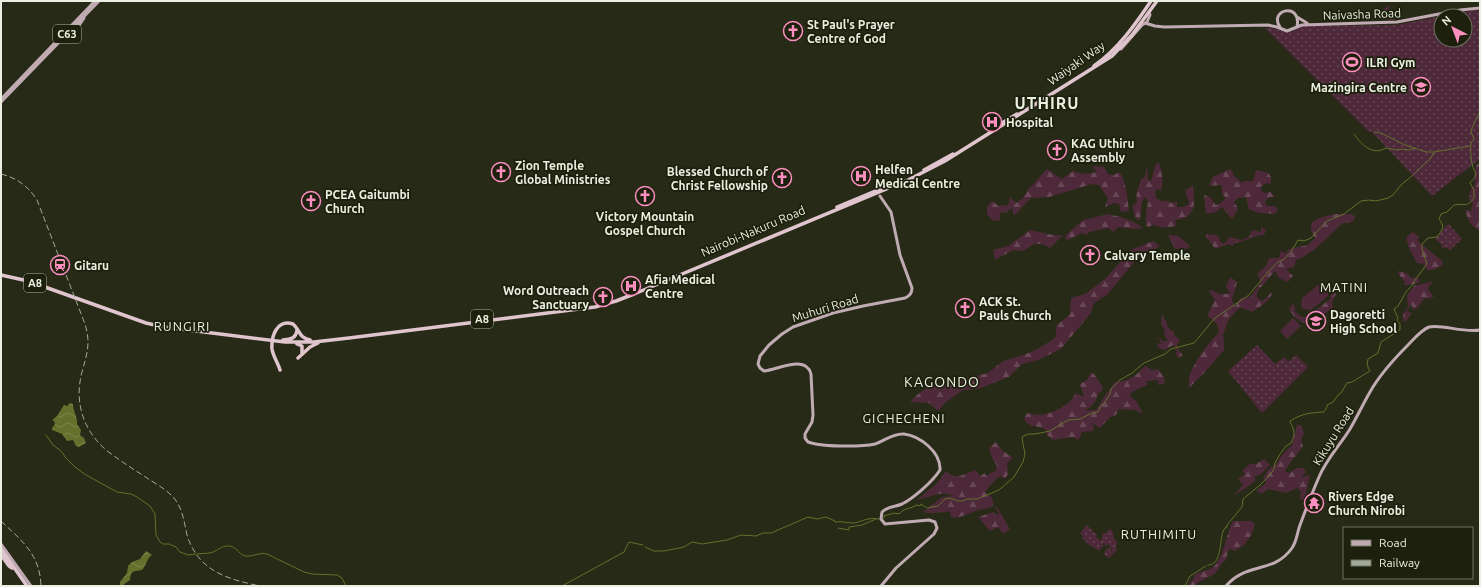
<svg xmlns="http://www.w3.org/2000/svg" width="1481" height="587" font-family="Ubuntu,sans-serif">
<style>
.grass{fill:url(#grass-dots);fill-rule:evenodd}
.forest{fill:url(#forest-firs)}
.green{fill:#4e293a}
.water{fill:url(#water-waves)}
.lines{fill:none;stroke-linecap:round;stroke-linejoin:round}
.stream{stroke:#64702b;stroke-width:1}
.major{stroke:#c1abb3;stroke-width:3}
.highway{stroke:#e0c5cf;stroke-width:3.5}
.rail{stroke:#a4a898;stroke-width:1;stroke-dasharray:6 3;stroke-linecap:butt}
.labels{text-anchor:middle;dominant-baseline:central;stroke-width:3.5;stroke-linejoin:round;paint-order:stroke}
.shield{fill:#1c200d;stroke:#adb1a2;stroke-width:1}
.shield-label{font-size:11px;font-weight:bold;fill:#ebefe2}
.street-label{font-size:12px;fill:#ebefe2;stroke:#1c200d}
.poi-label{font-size:12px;font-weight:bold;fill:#ebefe2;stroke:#1c200d;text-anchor:start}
.neighbourhood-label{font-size:13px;letter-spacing:1px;fill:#ebefe2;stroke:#1c200d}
.quarter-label{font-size:14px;letter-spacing:1px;fill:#ebefe2;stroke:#1c200d}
.district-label{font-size:16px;font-weight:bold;letter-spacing:1px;fill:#ebefe2;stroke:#1c200d}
</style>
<defs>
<pattern id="grass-dots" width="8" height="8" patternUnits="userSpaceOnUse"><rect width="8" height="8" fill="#4e293a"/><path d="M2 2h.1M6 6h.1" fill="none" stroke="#684856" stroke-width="1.8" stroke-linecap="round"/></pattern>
<pattern id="forest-firs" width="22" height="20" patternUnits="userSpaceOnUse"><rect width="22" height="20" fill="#4e293a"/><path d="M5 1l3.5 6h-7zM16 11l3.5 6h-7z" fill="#684856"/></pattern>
<pattern id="water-waves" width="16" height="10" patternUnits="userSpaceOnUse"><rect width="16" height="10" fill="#64702b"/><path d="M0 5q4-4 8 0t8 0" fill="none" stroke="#7a8549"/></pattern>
</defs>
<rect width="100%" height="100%" fill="#262a16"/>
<path class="grass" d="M1388,6L1395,20H1389L1383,9Z
M1480,10V159L1432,196L1372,132H1369L1265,28C1274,26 1284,34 1291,32C1295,31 1299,27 1303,26L1396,25L1467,11ZM1441,16H1465V40H1441Z
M1449,224L1462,239L1450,250L1446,247L1441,249L1442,245L1435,239C1441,235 1443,227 1449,224Z
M1257,345L1275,364L1284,357L1288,362L1296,355L1308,367L1262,413L1228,371Z
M1087,525L1097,535L1096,537L1101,541L1103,533H1107V531L1111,529L1114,536L1113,537L1117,542L1116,548L1117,550L1109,558L1104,555L1106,549L1110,548V551L1112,550L1108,544L1106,546L1103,543L1102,545H1104L1099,551L1088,544L1082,538L1083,536L1080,533Z"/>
<path class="forest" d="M1156,163H1159C1163,170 1163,183 1161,191L1157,189L1155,192L1156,198L1162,201H1168L1171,203L1177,202V207H1183L1188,205L1189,201L1187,198L1185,190L1193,186C1195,203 1197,218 1175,220L1176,226L1164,228L1154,225L1147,227C1144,218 1147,210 1148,201L1145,197L1142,202L1140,220L1136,219L1132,207L1137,202C1135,192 1139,189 1141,179L1145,177L1147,166L1148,180L1151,181Z
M1480,163V229L1479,230C1471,227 1467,218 1465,210L1472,211L1471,208L1473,204L1469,200L1471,188L1475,185L1474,176L1476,165Z
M1092,166L1104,167L1108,174L1114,175L1119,172C1126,179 1128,201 1129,211L1121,212L1119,204L1114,203L1105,207L1108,198L1099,185L1092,184L1049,197L1031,198L1014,216L1012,208L1007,212L1000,213V220L993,221L987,214V207L992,201L999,206L1008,205L1010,197L1016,203L1023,198L1028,190L1047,169L1062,179L1073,171L1084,174L1097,172Z
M1231,169L1234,176L1242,183L1243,181H1252L1254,178L1256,170L1268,173L1271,177V184L1267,183L1261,187L1262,192L1265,193L1270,192L1275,196L1269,198L1265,201L1267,206H1274L1278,209L1275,214L1259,213L1249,209L1246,197L1238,198L1234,202L1238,208L1237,212L1232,219L1222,207L1216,212L1206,214L1204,195L1210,197L1216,205L1221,203L1226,198L1222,194V185L1209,186L1213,176C1220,175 1224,170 1231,169Z
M1108,214C1121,217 1133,220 1143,228L1135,229L1118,227L1114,232L1108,228L1089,232L1087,235L1082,233L1068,240L1065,239L1067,234L1083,220Z
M1336,214H1351L1355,216L1353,222L1343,223L1315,249L1303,257L1296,260L1294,267L1286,269L1293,276L1288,282L1279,278L1275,271L1257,292V298L1263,301L1273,291C1269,302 1261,306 1252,312L1240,307L1229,319L1223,335L1224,343V350L1203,374L1189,388C1189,385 1189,381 1189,378C1191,367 1209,341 1218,334C1220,323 1215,322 1207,316L1215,300L1209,291L1211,290L1220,294H1227L1230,292L1226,287L1230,277L1237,282L1232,300L1235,307L1240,298L1250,297L1261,283L1257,274L1266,266L1269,258H1279L1281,250L1285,254L1289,249L1308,245L1315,238L1311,230V223L1322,217Z
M1261,227L1266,230L1264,235C1254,235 1245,242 1235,243L1232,246L1229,244L1215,249L1209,240L1206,238V234L1210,235L1214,234L1219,237L1220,241L1223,244L1227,241L1229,237L1242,240L1250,236L1252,230L1261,232Z
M1030,230L1053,235H1063L1050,248L1042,244H1034L1023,251L1013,250L995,260L993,250L1008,246Z
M1413,232L1420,238L1417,239L1419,242L1442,261L1443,264C1438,269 1434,270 1427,270L1423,264L1417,263L1409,248L1406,238L1410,234Z
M1168,235L1178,236L1190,246L1187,249H1175Z
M1153,241L1160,246L1134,262L1108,294L1094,303L1091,313L1061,349L1038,360L1022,364L1009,377L978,389L963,390L946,402L938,411L929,403L910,402L917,395L928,387L988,373L1003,361L1021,356L1036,350L1055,338L1057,325L1070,314L1071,298L1085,294L1105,279L1131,250Z
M1397,271L1407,273L1411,278L1416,277L1420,281L1416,284L1404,285L1405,281L1402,279Z
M1434,281L1429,286L1428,289L1434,297L1424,299L1417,308L1413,310L1411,304L1407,312L1412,313L1405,322L1403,320V314L1408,307L1407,295L1414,286Z
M1332,289L1336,294L1332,301L1333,308L1320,317C1320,324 1318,326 1313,331L1316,323L1313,321C1303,327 1294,318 1289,309L1294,303L1295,312L1302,317H1307L1330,299Z
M1162,315L1166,321L1168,328L1174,332V335L1180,340L1177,344L1179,351L1183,355L1178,358L1176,354L1177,349L1173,345L1165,350L1160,349L1156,343L1161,344L1159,337L1163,341H1168L1165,337L1163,330L1167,333L1161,324Z
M1145,366L1152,370L1158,369L1165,379L1164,384L1158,385L1159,380L1147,381V385L1132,392L1130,396L1137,402L1143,414L1135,410L1119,409L1116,415L1110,417L1100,428L1090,422L1094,427L1093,431L1081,432V436L1078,440L1073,437L1053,440L1047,435L1046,430C1038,424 1031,430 1024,419L1027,413C1031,414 1036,415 1040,415C1051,414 1073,404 1075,393L1084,397L1080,384L1087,380L1091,373L1094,374L1102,386L1103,391L1099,392C1095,403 1094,405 1084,411L1091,410H1096L1106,394L1115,382C1130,381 1134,377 1145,366Z
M1297,424L1302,427L1304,433L1301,440L1303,446C1297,456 1289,462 1285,472L1289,473L1297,468H1303L1306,472L1301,478L1310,475L1306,493L1303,500L1300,499L1301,492L1297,488L1286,493L1268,489L1263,493L1257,492V490L1266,483L1263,478L1269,469L1277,463L1282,455L1292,445Z
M996,442L1002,450L1013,458L1007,463L1008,474L1005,479L1001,476C994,480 990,486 985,492C991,496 994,498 993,506C987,509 981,509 975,511C968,514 962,517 954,518L950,516L951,512C940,511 934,515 923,512L942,497L953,496C941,490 929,498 917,500L936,484L946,471C956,481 964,474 976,470L980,476L985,473L986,476L992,472L996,471L997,466L992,458L989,448Z
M1264,459L1270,465L1260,475L1255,476V481L1246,488L1234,495L1243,485L1238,479L1245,474L1242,471L1250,464H1256Z
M997,507L1010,529L1003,534L998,527L990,531L978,517L993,512L998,515L999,513L995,508Z
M1233,521H1251L1255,524L1252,534L1244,545L1235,551L1230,549L1228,551L1226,560C1219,564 1219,571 1214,574C1207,579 1199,580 1194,586H1187L1193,580L1195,574C1200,572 1205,571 1210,569C1224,562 1226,533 1233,521Z"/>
<path class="green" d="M1321,284H1325L1329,288L1328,296L1311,310L1303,309L1301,305L1302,298L1318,285Z
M1293,318L1301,326L1287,339L1280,331Z"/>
<path class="water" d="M70,403L73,404C73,411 78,418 77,424L81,430L80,435L84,438L86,443L79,447L76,446L73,440L67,441L62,434L52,430V428L55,424L54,421L52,420L57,416L64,405L67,406Z
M146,551L152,555C146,559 147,565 142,570C134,572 131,569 130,580L123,585H120V582L127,573L128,566L132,562L140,559Z"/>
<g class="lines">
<path class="stream" d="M1374,132L1381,133L1405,145L1426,152H1433
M1354,134C1362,145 1372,156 1386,148L1397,150L1400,149L1410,150L1415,148
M1415,173L1431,158L1434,152L1470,146
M46,435L53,445L61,451L66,458L75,467L86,475L117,492L131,494L137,497L150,506L155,514L156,535L160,542L163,544H169L176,547L180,552L188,555L196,554
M884,518V516L894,513L899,514C904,508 910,509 917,505L920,506L921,504L927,508L938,506L945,499L950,498L958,501H963L967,499H977L999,490L1014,477L1023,462L1025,454L1022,438L1023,436L1029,434H1035L1050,431L1068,420L1080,419L1092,413L1098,412L1100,409L1099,408L1105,402L1110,394L1111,389L1120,380L1132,373L1144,363L1165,354L1171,349L1194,343L1215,318L1249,295L1267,273L1278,262L1283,260L1291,252L1298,240L1304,241L1311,238L1327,221L1344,214L1361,201L1369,200L1376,201L1388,198L1393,195L1401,185L1413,175
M838,528L849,530V527L862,525L876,519
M645,547L654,551H664L684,547L692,542L702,544L727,540L741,535L756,536L763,533H771L808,517L817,519L826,517L835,521V522C841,521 848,523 854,523C864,521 868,517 879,519
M197,554C203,553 208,554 213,552C218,550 222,546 227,546C236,545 238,554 245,556C253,557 259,552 267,554L304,572L312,574L337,575L342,578L346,586
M1208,565C1224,565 1218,536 1225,528L1227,527V525L1242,507L1243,499L1260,485L1270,475L1274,469L1275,463L1280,454L1286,446L1291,443C1296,433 1294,431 1290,421C1303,413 1310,413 1324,412L1327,407V405L1333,402L1339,394L1341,393L1347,383L1352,382L1370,371L1367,365L1368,359L1378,353L1381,342L1400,330V324L1397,320L1398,318L1394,309L1398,306L1406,292L1414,283L1415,280L1427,264L1422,249V244L1428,238L1437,237C1443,229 1445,227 1439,219L1441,214L1447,212L1454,205C1465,203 1467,208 1474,198V190L1470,183C1473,178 1476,179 1476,173C1471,168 1470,150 1471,143L1474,139L1471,132L1472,128L1480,111
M562,586L624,552L629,542L643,545
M1185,586L1190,576L1206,566"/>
<path class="major" d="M1297,17L1307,23
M1145,23L1155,26L1164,27L1268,25L1277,27L1287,31L1302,25L1397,22L1460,10L1480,8
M1280,27C1268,10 1302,1 1297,27
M76,30L84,18
M1121,49L1142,25L1147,22L1150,15L1149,12
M1,99L95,1
M1,102L99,1
M880,196L891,212L900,255L912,288C912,293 910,296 905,298L863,306L833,313L793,327L782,334L769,345L760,356L758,364L760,368L764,371C777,370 806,354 811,374L813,415L812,422L805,434V438L808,442C821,447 861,447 875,444C884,441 893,433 904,434C920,436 941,452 940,470C933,481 914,498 902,504C895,507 888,506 882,512L881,519L885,524L929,520L935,522L937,528L934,534L896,568L881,586
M1,544L31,586
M1226,586C1246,562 1274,574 1292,548C1297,541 1297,533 1300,525C1306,509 1312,493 1319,477C1326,460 1340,445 1350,429C1357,417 1363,404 1370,392C1380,374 1394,359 1408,345C1414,339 1421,330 1429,327C1442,324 1463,333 1480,330"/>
<path class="highway" d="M1094,66C1118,49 1135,25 1151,1
M1002,123L1017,114
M924,170L953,154
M837,207L885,187
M1,275L28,281L146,323L164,327L285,342H314L349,338L595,307L616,301L634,294L908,180L945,161L1112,56L1132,35L1157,1
M283,340C290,339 296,339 297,330
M297,344L302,346V353
M298,358L310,347L318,343
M280,370C278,363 273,356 272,349C271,336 277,319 293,324C301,331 298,337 310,340
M1,549L27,586
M1,555L9,566L12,568"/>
<path class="rail" d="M1,174C17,178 28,186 37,200L85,324C91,343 87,354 82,372C74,402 83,430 106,450C119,460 133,469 147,478C156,484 166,489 174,498C183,509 184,522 187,535C198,571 227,579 260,586
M1,521C22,541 40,554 41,586"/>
</g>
<defs>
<symbol id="church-ring" viewBox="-11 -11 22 22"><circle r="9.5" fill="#1c200d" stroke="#fd8ec0" stroke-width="1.5"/><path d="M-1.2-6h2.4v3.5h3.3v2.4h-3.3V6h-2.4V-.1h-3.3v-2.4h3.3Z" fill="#fd8ec0"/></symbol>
<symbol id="stadium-ring" viewBox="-11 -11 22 22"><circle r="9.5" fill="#1c200d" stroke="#fd8ec0" stroke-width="1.5"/><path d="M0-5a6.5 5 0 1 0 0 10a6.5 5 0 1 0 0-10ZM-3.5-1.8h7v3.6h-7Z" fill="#fd8ec0"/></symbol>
<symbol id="university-ring" viewBox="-11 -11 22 22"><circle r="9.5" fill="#1c200d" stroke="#fd8ec0" stroke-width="1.5"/><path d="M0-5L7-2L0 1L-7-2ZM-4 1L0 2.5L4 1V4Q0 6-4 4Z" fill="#fd8ec0"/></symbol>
<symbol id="hospital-ring" viewBox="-11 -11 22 22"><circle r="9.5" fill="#1c200d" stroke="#fd8ec0" stroke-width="1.5"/><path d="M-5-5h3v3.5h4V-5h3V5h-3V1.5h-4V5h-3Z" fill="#fd8ec0"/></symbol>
<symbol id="station-ring" viewBox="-11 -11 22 22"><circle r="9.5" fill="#1c200d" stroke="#fd8ec0" stroke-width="1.5"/><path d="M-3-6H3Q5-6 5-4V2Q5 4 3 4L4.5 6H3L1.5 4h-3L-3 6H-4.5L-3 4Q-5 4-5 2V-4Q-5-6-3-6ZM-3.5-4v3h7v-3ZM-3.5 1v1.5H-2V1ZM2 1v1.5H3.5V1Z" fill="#fd8ec0"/></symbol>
<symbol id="school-ring" viewBox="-11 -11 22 22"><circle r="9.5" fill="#1c200d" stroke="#fd8ec0" stroke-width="1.5"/><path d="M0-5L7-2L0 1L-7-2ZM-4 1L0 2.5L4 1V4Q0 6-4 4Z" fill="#fd8ec0"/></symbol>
<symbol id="temple-ring" viewBox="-11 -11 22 22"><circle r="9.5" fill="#1c200d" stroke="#fd8ec0" stroke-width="1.5"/><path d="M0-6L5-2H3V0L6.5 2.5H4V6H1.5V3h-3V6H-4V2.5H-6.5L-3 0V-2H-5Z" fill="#fd8ec0"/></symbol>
</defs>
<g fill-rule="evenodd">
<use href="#church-ring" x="782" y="20" width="22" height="22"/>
<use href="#stadium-ring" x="1341" y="51" width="22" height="22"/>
<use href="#university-ring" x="1410" y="76" width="22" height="22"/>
<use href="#hospital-ring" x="981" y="111" width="22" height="22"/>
<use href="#church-ring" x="1046" y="139" width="22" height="22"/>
<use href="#church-ring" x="490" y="161" width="22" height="22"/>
<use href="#hospital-ring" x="850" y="165" width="22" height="22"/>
<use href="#church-ring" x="771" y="167" width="22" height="22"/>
<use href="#church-ring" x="634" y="185" width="22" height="22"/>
<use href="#church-ring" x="300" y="190" width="22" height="22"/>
<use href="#church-ring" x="1079" y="244" width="22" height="22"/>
<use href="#station-ring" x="49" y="254" width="22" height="22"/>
<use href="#hospital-ring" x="620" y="275" width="22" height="22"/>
<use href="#church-ring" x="592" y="286" width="22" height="22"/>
<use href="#church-ring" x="954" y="297" width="22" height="22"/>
<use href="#school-ring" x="1305" y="310" width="22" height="22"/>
<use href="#temple-ring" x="1303" y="492" width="22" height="22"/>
</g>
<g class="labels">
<g class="shield">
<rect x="53" y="25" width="28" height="18" rx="3"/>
<rect x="24" y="274" width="22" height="18" rx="3"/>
<rect x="471" y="310" width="22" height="18" rx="3"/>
</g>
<g class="shield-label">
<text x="67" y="34">C63</text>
<text x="35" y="283">A8</text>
<text x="482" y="319">A8</text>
</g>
<g class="street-label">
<text transform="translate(1362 14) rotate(-2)">Naivasha Road</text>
<text transform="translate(1076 63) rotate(-35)">Waiyaki Way</text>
<text transform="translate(753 231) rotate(-23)">Nairobi-Nakuru Road</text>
<text transform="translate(825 308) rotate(-17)">Muhuri Road</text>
<text transform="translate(1333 436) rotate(-58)">Kikuyu Road</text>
</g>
<g class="poi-label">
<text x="807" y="24">St Paul's Prayer<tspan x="807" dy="14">Centre of God</tspan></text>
<text x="1366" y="62">ILRI Gym</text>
<text x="1407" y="87" text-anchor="end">Mazingira Centre</text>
<text x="1006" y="122">Hospital</text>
<text x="1071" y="143">KAG Uthiru<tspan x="1071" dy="14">Assembly</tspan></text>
<text x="515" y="165">Zion Temple<tspan x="515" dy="14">Global Ministries</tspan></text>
<text x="875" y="169">Helfen<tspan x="875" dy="14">Medical Centre</tspan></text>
<text x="768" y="171" text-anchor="end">Blessed Church of<tspan x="768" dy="14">Christ Fellowship</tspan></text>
<text x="325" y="194">PCEA Gaitumbi<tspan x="325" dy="14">Church</tspan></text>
<text x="645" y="216" text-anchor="middle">Victory Mountain<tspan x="645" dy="14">Gospel Church</tspan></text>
<text x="1104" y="255">Calvary Temple</text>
<text x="74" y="265">Gitaru</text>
<text x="645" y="279">Afia Medical<tspan x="645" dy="14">Centre</tspan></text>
<text x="589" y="290" text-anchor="end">Word Outreach<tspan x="589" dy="14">Sanctuary</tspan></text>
<text x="979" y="301">ACK St.<tspan x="979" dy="14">Pauls Church</tspan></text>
<text x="1330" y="314">Dagoretti<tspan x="1330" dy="14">High School</tspan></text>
<text x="1328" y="496">Rivers Edge<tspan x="1328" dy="14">Church Nirobi</tspan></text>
</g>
<g class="neighbourhood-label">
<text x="1344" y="287">MATINI</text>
<text x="182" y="326">RUNGIRI</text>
<text x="904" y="418">GICHECHENI</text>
<text x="1159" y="534">RUTHIMITU</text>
</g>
<g class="quarter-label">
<text x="942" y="382">KAGONDO</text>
</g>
<g class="district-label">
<text x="1047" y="103">UTHIRU</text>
</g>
</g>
<rect width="1481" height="587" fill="none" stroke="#ebefe2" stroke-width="4"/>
<rect x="1343" y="527" width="130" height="52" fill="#1c200d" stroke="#6f7362"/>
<rect x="1351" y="540" width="20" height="6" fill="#c1abb3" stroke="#6f7362"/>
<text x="1379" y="547" font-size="12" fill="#ebefe2">Road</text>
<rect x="1351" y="560" width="20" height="6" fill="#a4a898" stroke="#6f7362"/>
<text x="1379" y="567" font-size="12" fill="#ebefe2">Railway</text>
<g transform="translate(1453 28) rotate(318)"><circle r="19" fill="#1c200d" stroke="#6f7362"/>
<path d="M0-3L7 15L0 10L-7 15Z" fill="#fd8ec0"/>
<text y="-6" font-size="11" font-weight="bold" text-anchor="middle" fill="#ebefe2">N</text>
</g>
</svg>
